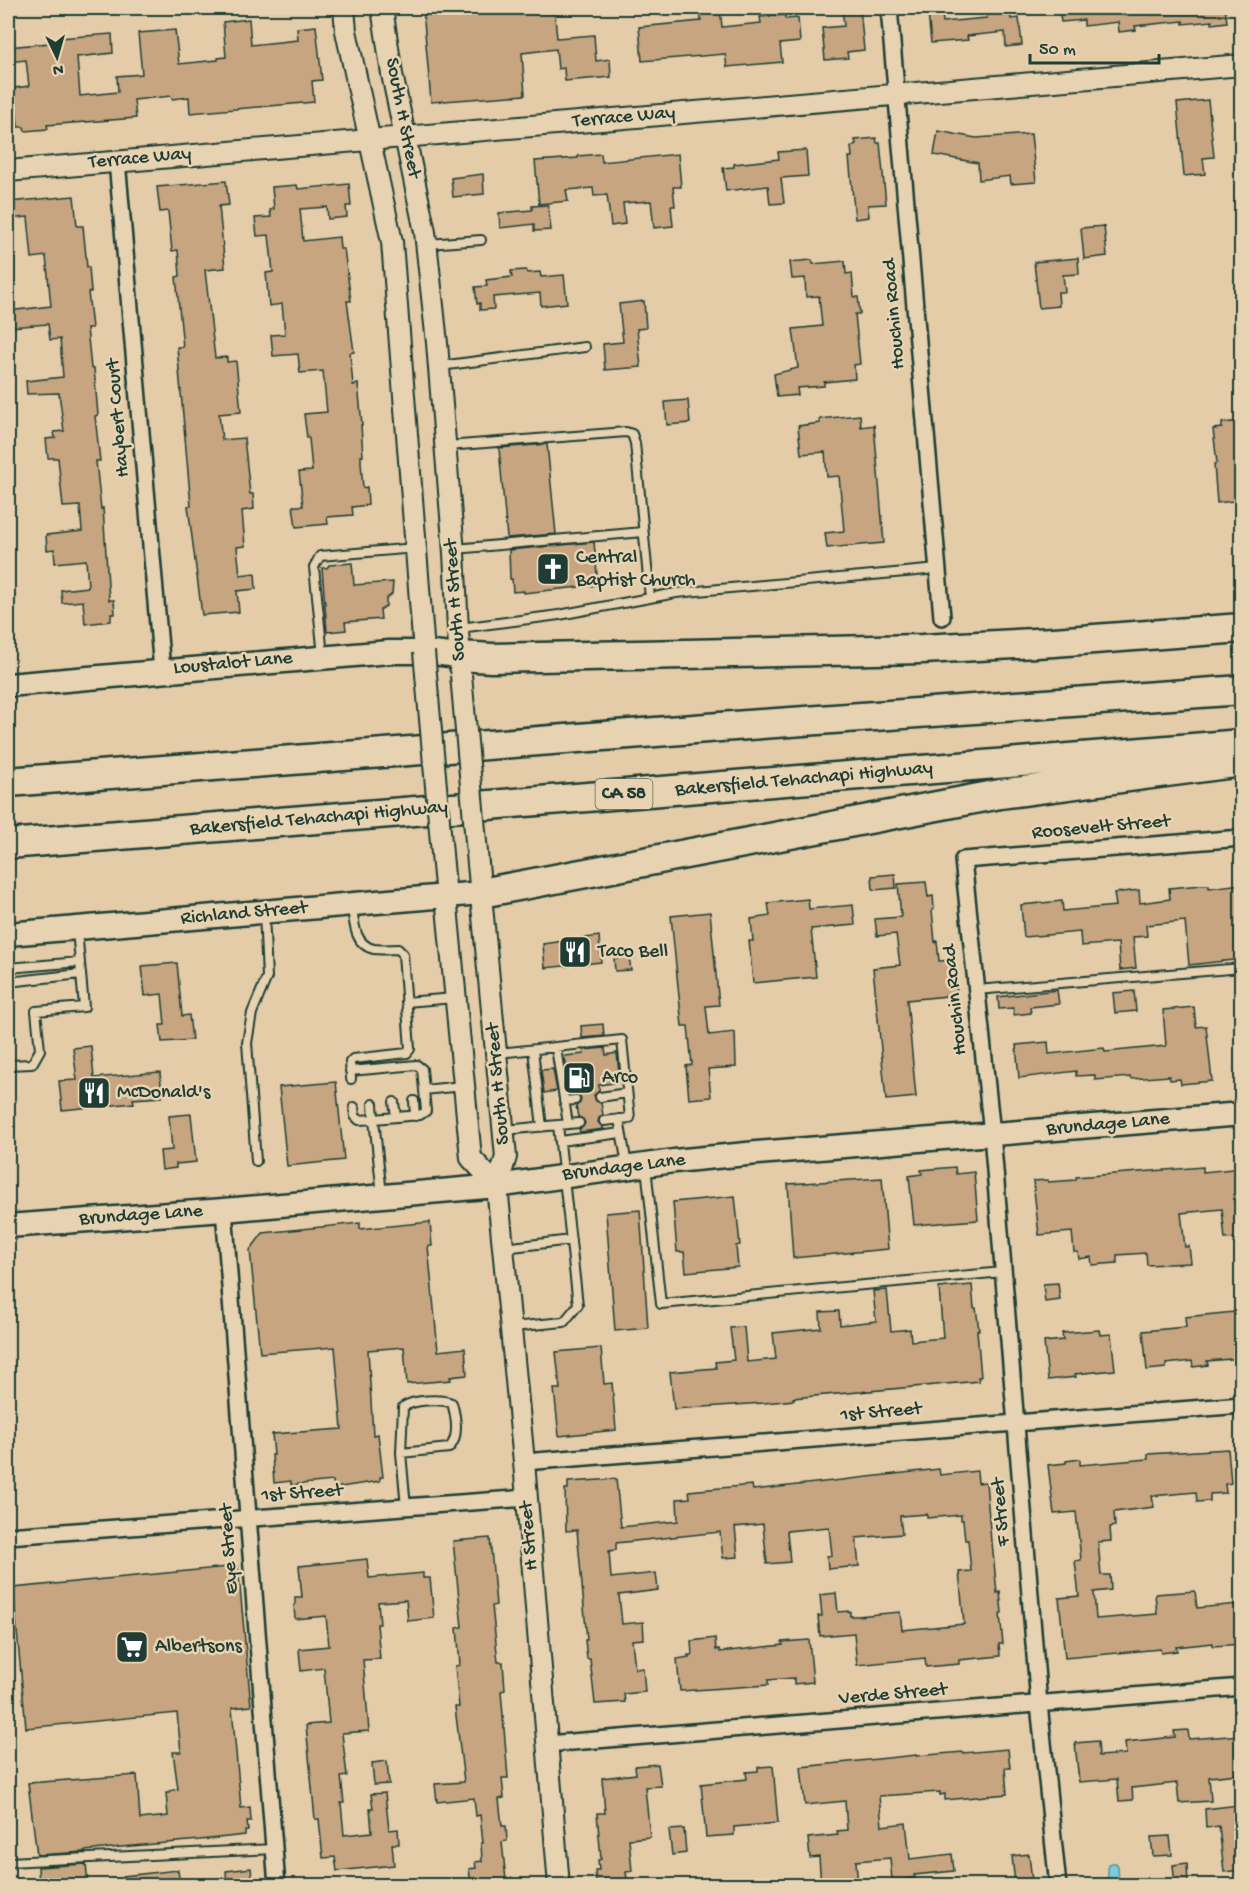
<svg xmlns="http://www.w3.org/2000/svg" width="1249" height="1893" font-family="'Gochi Hand',sans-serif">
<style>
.water{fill:#7ecbdc;stroke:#589299;stroke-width:1.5}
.building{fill:#c6a580;stroke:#1f3d34;stroke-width:1.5}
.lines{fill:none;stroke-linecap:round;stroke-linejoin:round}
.service-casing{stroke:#1f3d34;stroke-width:12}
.minor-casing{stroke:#1f3d34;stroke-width:20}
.tertiary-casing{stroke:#1f3d34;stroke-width:24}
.secondary-casing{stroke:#1f3d34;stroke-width:27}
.motorway-casing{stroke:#1f3d34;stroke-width:33}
.service{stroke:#e7d3b1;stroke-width:8}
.minor{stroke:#e7d3b1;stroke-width:15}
.tertiary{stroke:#e7d3b1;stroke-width:20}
.secondary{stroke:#e7d3b1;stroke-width:22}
.motorway{stroke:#e7d3b1;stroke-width:28}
.tertiary-bridge-casing{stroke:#1f3d34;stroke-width:24;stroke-linecap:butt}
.tertiary-bridge{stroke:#e7d3b1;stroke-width:20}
.labels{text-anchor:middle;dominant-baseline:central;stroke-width:5;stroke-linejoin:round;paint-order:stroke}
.shield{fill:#e7d3b1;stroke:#5b6a5a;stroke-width:1.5}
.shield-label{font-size:18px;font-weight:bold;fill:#1f3d34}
.street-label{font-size:20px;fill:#1f3d34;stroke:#e7d3b1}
.poi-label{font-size:20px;fill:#1f3d34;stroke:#e7d3b1;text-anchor:start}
</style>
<rect width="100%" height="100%" fill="#e4cca9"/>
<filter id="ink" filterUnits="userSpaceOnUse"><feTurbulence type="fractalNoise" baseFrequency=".0167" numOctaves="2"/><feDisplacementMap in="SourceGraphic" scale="12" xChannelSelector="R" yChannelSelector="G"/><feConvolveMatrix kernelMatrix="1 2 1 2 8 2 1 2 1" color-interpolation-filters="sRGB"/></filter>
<g filter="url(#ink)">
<path class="water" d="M1112,1863H1116L1118,1866L1119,1883L1105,1885L1104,1882L1108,1876V1864Z"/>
<path class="building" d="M433,8H554L557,38L594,35L596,61L610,59L611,77L565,81L564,68L558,69L556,49L522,53L525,95L431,102L423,9Z
M720,8L722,27L761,23L760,17L785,15V19L798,18L800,42L780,44L782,62L727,67L725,54L642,61L639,27L701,21L700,10Z
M860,8L864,50L847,52L848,58L825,60L822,28L844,26L842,9Z
M1010,8L1011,19L1019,18L1022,45L1006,47L1005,32L967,36L968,40L931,43L928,13L942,12L943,22L987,18L986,11Z
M1059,8H1225L1227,22L1212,24V21L1183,24V21L1135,26L1136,30L1119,32L1118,22L1084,26V20L1061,22Z
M249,19L251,45L298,40L297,28L316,26L322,80L312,81L314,102L190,113L189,97L172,99L171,96L134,100L136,118L47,125L48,129L25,131L24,127H18L16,105L8,106V89L29,86L26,60L8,62V47L60,42L59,38L112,34L113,53L77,57L80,96L118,92L117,76L142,74L138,33L175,30L179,64L218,60V58L226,57L223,22Z
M1208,100L1214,157L1203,158L1205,174L1184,176L1177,103Z
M938,131L976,138L1031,134L1036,182L1011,184L1010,176L979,180L978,163L934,155Z
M876,138L877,143H880L886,204L868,205L869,217L855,219L849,157H852L851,147L856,144L855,140Z
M806,150L808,176L781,178L784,203L770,204L768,186L726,191L723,168L734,167V164L779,159L778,152Z
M601,154L602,162L678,154L681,187H673L675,206H671L673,226L654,228L651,201L623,203L625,224L611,226L607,195L594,196L593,188L566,190L568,201L539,204L535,161L578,158V156Z
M483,174L484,194L453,197L451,178Z
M226,181L229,205L219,206L225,268L205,270L215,358L227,357V362L236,361L241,412L219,414L222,440L244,438L250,494H253L254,509L242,511L245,546L237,547L240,575L255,573L256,589L237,591L239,612L202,615L188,506H191L177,347H183L176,277L180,276L178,250L172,251L168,211L160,212L157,187Z
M349,184L351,206H346L347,217L328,219L327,207L300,209L303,241L339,237L340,249H344L351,301H347L354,352L350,353L353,385L358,384L362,425H361L363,456H361V462L363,488L367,487L368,505L352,507L353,515L327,517L328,524L296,527L293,506H303L299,472L312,471L309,438H307L304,414L327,412L323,371L300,373L298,354L273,356L271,335L285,334L282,304L269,306L266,273L273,272L269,235L257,236L255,218L271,217L270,210L274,209L272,187L297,185L298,189Z
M74,196L77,226H83L87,267H89L91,292H88L92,328H87L91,368H94L98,415L95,416L100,461H96L101,509L103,508L109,600H114L115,614H111V621L85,624L83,601L62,603L61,590L88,587L86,560L55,563L54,549L47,550L46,535L82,531L80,506L63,507L58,458H48L46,439L55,438L54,432L64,431L59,393L27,394L26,381L63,377L60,339L50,340L48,324L10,327L8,311L51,306L46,256L32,258L28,217L8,219V202Z
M548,205L551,230L534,231V224L500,228L499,213L532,210V206Z
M1104,226L1107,256L1084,259L1081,228Z
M1078,258L1079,274L1063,275L1065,292H1058L1059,306L1039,308L1034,262Z
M812,260L813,264L845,261L846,274L852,273L854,297H858L860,314H855L860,364L854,365L855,379L824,382V386L797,388L798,395L777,397L774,374L798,368L793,329L822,326L819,296L806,297L805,278L792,279L790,262Z
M526,270L527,273L540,272L541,277L564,275L567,303L541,306L540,293L493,297L494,309L480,310V303L477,304L475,287L487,286L486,280L512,277L511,271Z
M644,301L646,328L637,329L641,367L605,370L603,344L623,342L619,304Z
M688,400L690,423L667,425L665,402Z
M860,415L861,427L874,425L884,543L827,548L825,533L844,531L839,476L827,477L825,452L801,454L798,426L820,423L819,419Z
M1242,421V449H1235L1239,481H1242V500L1217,503L1214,464L1217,463L1213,429L1222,428V423Z
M547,444L556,534L507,538L499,448Z
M594,542L598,585L524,593V591L513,592L512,579H510L509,550Z
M352,563L354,585L393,582L392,594L386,599V606L380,610L381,619L345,622L346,630L327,632L322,568H327L329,565Z
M895,874L896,888L873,890L872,876Z
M926,882L928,897L933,896L934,909L932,910L935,942L937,941L939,961L954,960L957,995L907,1000L916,1097L886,1100L873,968L900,965L896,934L877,936L875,919L901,917L898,884Z
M1242,884V959L1189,965L1185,921L1146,925L1147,936L1133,937L1136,968L1120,970L1118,943L1081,946L1080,932L1024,937L1021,905L1062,901L1063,911L1116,906L1114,893L1139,890L1140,903L1170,899L1169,888L1202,885H1209V888Z
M808,899L809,909L853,905L855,925L811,929L816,977L753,983L749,941H753L751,919L770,916L768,903Z
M710,912L719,1005L706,1006L709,1035L735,1032L736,1067L708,1069L711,1097L689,1099L686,1066L692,1065L688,1026H682L671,916Z
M599,936L601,962L545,968L543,944Z
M629,957L631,970L615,971L614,958Z
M177,963L182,1016L189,1015L192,1040L162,1042L160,1025H165L162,994L145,996L142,966Z
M1057,990L1059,1004L1030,1007L1031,1013L1014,1015L1013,1008L999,1009L998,997Z
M1134,991L1136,1011L1115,1013L1113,993Z
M1194,1007L1196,1027L1206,1026L1212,1081L1181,1084L1180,1079L1170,1080L1169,1076L1131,1079L1130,1077L1095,1080V1075L1076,1076V1071L1019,1078L1016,1045L1048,1042L1049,1054L1104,1048L1105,1052L1166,1046L1163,1010Z
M603,1024L604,1036L582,1038L581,1026Z
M91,1046L94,1078L160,1072L162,1097L133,1099L134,1103L62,1110L59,1081L77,1080L73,1048Z
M605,1048L606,1055L617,1053L620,1082L599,1085V1091L594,1095L596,1101L601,1103L603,1115L599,1118L598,1122L604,1129L580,1132L579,1129L583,1127L585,1123L583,1119L578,1117L576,1106L580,1103L581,1099L578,1095L575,1094L574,1090H569L565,1056L584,1054L583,1050Z
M553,1069L557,1091L544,1093L541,1070Z
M336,1082L344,1160L287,1166L279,1087Z
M191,1114L196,1162L176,1164V1168L162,1170L160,1151L172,1150L169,1116Z
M955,1167L956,1174L974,1172L978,1220L914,1225L909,1176L922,1174L921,1170Z
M1203,1167V1172L1242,1168V1203L1236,1204L1239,1238L1225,1239L1222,1209L1181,1213L1185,1247L1189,1246L1191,1263L1147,1265L1146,1253L1117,1255V1263L1092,1265L1091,1257L1079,1259L1078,1252H1074L1072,1232L1039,1235L1033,1181L1048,1180V1182L1076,1180V1177Z
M882,1178L888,1249L793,1258L788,1184Z
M735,1196L740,1245L736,1246L738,1267L686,1272L684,1252H677L673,1202Z
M640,1210L648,1328L615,1331L606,1213Z
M430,1222L432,1246H428L438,1351L465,1348L467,1375L450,1377L451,1380L407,1384L404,1347L368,1350L373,1435L378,1434L383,1477H380V1481L334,1488L333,1481L291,1485V1481L274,1483L272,1455H274L272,1434L342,1429L335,1347L260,1353L250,1250L263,1233L360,1223V1229Z
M1058,1283L1060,1300L1045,1302L1043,1284Z
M972,1285L974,1308H976L979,1330H977L981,1377H978L979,1381L793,1398L794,1400L764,1403L674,1409L670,1372L716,1368L715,1362L734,1360L730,1328L744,1327L747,1362L776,1359L773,1333L821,1328L820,1312L839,1311L840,1325L876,1321L873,1291L887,1290L891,1331L910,1329L911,1341L943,1338L939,1288Z
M1234,1312L1235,1321H1242V1358L1207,1361L1208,1365L1193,1367L1192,1361L1166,1364V1368L1147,1370L1143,1331L1186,1327L1185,1317Z
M1099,1330L1100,1335L1111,1334L1115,1370L1075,1374L1076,1377L1048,1380L1044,1342L1063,1340L1062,1333Z
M601,1348L604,1384L612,1383L616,1430L559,1436L554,1389H560L556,1352Z
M1228,1449L1231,1483L1225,1484L1226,1493L1210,1494V1501L1197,1502L1196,1492L1152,1496L1154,1507L1114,1512L1115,1526L1110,1527L1111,1541L1098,1542L1101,1575H1110L1111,1590L1094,1592L1096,1619L1157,1614L1155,1594L1195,1591L1197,1608L1238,1604L1242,1644L1213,1646V1643L1176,1647L1177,1651L1161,1653L1160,1649L1065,1658L1059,1598L1079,1596L1075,1561L1081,1560L1076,1512L1054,1514L1048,1465L1066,1463V1461L1080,1459V1465L1148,1459V1454Z
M939,1469L940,1475L977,1471L978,1483L986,1482L991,1542H992L997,1593L1000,1592L1002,1613L1000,1614L1003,1644H999L1000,1656L959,1660V1664L926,1667L925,1658L857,1665L854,1633L820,1636L818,1616H822L820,1595L836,1593L838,1612L850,1611V1616H857L900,1612L902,1630L964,1624L959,1572L971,1571L968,1540H965L963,1520H961V1515L927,1518V1514L900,1516L902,1534L856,1538L859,1566L828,1569L827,1556L832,1555L829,1527L787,1531L790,1562L767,1564L763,1524L735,1527L738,1557L723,1558L720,1532L616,1543V1550L609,1551L611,1578L656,1573L658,1590L619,1595L622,1624L643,1622L644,1639L632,1640L635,1669L643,1668L645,1692L624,1694L625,1702L595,1704L590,1659H587L585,1640H587L577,1530L566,1531L565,1489H568V1482L616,1479L621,1527L678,1521L677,1499L690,1498L689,1491L752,1485L753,1490Z
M490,1538L496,1605L492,1606L498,1662H503L505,1690L501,1691L508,1778H502L504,1798L499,1799L502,1826H506L507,1841L502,1842L506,1880L471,1884L469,1869L476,1868L475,1862L482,1861L481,1843H483L480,1815L476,1816L474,1798L437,1802L435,1784L464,1782L455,1707H459L455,1666L460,1665L457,1628L462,1627L453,1541Z
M367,1559L369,1578L423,1573V1578H430L434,1618L408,1621L406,1600L378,1602L380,1624H377L380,1659L363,1660L369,1731L342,1733L347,1776L341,1777L344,1803H341L344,1835L372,1832L370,1808H373L371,1794L385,1793L389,1830L398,1829L399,1844H392L394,1865L337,1871L335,1857L323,1858L319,1819H315L306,1725L329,1723L324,1668L301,1671L299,1649L329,1646L326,1616L295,1619L294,1605H295V1597H302L299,1566Z
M238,1566L251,1706L232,1708L241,1808L250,1807L251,1821H247L248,1831H245V1835L200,1840L121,1847L84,1851L85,1852L37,1855L28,1783L137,1775L140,1819L168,1816L166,1793H169V1791L178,1789L173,1752H181L177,1713L26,1728L13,1588Z
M715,1638L716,1650L719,1649L720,1652L783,1645L782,1642L809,1640L813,1682L794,1684V1678L768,1680V1685L680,1691L677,1659L689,1657L688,1655H692L691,1641Z
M1188,1730L1189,1739L1242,1735V1771L1237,1772V1774L1209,1777L1211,1801L1179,1803L1177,1783L1132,1788L1133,1800L1119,1801L1117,1779L1079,1782L1075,1743L1098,1741L1099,1756L1126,1754L1125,1742L1175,1737L1174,1731Z
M1008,1749L1010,1768H1005L1007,1794L945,1800V1794L940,1795V1792L879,1796L882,1826L906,1823L910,1859L952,1854L954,1871L914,1875L915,1878L892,1880L890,1858L856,1861L858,1886H821L819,1857L810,1858L808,1838L838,1835L837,1831L847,1830L845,1801L805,1805L801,1767L916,1755V1756L963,1752V1753Z
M387,1761L389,1784L374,1785L372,1763Z
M658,1764L661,1786L645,1787L650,1837L629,1839L632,1871L626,1872L628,1886H596L595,1870H599L598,1860L601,1859L597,1813H605L602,1778L636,1774L635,1766Z
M773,1766L778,1823L734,1827V1835L706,1837L701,1784L747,1779L746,1772L758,1771V1767Z
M1239,1805L1242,1828V1870L1224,1872L1219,1826L1206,1828L1205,1809Z
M684,1829L686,1853L672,1855L669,1830Z
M1170,1836L1172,1855L1153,1856L1151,1837Z
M1029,1854L1032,1882L1015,1884L1012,1856Z
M1187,1863L1188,1886H1175L1173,1865Z
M86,1864L88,1886H39L38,1867Z
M251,1868L253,1886H227L226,1871Z
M178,1870L180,1886H123V1876Z"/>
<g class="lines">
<defs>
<path id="service" d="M428,244L481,240
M440,366L585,347
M447,446L626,432L632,434L635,443L650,598
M455,549L643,532
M460,628L559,615L676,593L938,569
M323,656L314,567L320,556L416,548
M8,968L80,962
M8,982L81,974
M976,990L1242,968
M406,1002L454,998
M556,1048L568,1124
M533,1050L542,1127
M498,1053L622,1040L630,1118L604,1121
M8,1065L32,1064L40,1050L36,1011L84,1007L77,930
M350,1071L417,1065L422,1069L426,1111L420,1115L374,1119L373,1104
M351,1079L350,1062L353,1059L407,1053L410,1049L403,954L398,949C391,949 382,950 374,949C354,945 354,922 352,906
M424,1090L462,1086
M600,1097L627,1093
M414,1101L415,1116
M564,1101L575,1100
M394,1102L396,1117
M354,1107L355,1116L359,1120L374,1119L382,1195
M619,1119L627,1165
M505,1130L579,1123
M560,1141L621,1133
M256,1161L247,1043L252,1013L267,977L264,913
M646,1167L661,1304L1003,1272
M504,1248L571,1240
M512,1327L564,1322L578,1305L558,1125
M401,1453L449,1448C460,1437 456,1417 452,1403C439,1398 413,1400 403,1407L401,1453L406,1507
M8,1862L275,1849"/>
<path id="minor" d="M889,8L942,617
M117,161L162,670
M224,1210L277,1886
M524,1462L1242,1405
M8,1536L527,1498
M547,1744L1242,1687
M1058,1886L1039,1704L992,1134L963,860L1242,838"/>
<path id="tertiary" d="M344,8L346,31L392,242L424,652
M382,8L392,74L425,232L437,343L454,553L460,667
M8,171L1242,65
M478,864L506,1157L497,1186L524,1462L559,1886
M443,865L471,1158L497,1186"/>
<path id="secondary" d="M8,685L389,652H424L459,656
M8,934L481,893
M8,1226L224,1210L497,1186L674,1161L757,1153L1242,1114"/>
<path id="motorway" d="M459,656L492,658L922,649L1054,642L1242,628
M8,782L720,727L1242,690
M8,844L1242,744
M481,893L1000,794L1242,762"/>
</defs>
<use href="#service" class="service-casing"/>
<use href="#minor" class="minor-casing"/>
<use href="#tertiary" class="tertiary-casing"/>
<use href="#secondary" class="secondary-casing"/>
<use href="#motorway" class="motorway-casing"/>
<use href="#service" class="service"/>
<use href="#minor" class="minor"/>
<use href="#tertiary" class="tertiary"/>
<use href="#secondary" class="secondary"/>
<use href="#motorway" class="motorway"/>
<defs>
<path id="tertiary-bridge" d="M424,652L443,865
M461,675L478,864"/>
</defs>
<use href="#tertiary-bridge" class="tertiary-bridge-casing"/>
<use href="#tertiary-bridge" class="tertiary-bridge"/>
</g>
</g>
<defs>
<symbol id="church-square" viewBox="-11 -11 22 22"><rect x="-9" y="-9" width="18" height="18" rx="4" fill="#1f3d34" stroke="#e7d3b1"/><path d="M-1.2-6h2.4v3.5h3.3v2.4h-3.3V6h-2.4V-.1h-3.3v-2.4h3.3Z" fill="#fff"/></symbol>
<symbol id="restaurant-square" viewBox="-11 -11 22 22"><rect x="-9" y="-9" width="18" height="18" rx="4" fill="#1f3d34" stroke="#e7d3b1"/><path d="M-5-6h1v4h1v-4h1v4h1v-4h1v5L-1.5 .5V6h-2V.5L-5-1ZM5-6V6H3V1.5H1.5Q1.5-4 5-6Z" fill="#fff"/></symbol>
<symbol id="fuel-square" viewBox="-11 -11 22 22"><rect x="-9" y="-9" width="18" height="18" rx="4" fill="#1f3d34" stroke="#e7d3b1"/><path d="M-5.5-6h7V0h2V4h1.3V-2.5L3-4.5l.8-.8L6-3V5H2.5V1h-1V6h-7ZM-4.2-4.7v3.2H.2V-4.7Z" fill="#fff"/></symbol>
<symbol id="supermarket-square" viewBox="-11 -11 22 22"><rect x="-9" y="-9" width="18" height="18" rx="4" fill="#1f3d34" stroke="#e7d3b1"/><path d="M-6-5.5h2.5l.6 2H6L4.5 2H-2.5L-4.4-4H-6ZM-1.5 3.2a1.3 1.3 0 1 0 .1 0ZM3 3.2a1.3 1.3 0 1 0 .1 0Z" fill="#fff"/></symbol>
</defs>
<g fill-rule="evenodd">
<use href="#church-square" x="534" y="550" width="38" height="38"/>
<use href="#restaurant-square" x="556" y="933" width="38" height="38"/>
<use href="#fuel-square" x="560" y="1059" width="38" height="38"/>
<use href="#restaurant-square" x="75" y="1074" width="38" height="38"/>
<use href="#supermarket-square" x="113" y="1628" width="38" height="38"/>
</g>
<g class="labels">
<rect class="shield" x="595.5" y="779" width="57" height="30" rx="4.5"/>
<g class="shield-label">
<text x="624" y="794">CA 58</text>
</g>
<g class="street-label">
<text transform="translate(402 118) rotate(79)">South H Street</text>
<text transform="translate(624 118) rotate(-5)">Terrace Way</text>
<text transform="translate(140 159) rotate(-5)">Terrace Way</text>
<text transform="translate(895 314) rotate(-95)">Houchin Road</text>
<text transform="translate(119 418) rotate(-95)">Haybert Court</text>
<text transform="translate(456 600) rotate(-94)">South H Street</text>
<text transform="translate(233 664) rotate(-5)">Loustalot Lane</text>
<text transform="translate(804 780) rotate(-5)">Bakersfield Tehachapi Highway</text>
<text transform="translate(319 819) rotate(-5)">Bakersfield Tehachapi Highway</text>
<text transform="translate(1101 828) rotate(-5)">Roosevelt Street</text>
<text transform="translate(244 914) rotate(-5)">Richland Street</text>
<text transform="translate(956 1000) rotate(-96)">Houchin Road</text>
<text transform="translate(499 1084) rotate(-95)">South H Street</text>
<text transform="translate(1108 1125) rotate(-5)">Brundage Lane</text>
<text transform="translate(624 1168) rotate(-7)">Brundage Lane</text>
<text transform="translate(141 1216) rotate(-4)">Brundage Lane</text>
<text transform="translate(881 1413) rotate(-5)">1st Street</text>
<text transform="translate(302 1494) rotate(-4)">1st Street</text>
<text transform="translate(1002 1512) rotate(-95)">F Street</text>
<text transform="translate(530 1536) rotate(-95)">H Street</text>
<text transform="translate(230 1549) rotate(-94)">Eye Street</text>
<text transform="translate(893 1695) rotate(-5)">Verde Street</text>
</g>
<g class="poi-label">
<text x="576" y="558">Central<tspan x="576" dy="23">Baptist Church</tspan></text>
<text x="598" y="952">Taco Bell</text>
<text x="602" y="1078">Arco</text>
<text x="117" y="1093">McDonald's</text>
<text x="155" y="1647">Albertsons</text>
</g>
</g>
<rect width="1249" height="1893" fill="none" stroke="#e7d3b1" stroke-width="30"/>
<rect x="15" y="15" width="1219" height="1863" fill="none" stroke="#1f3d34" stroke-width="2" filter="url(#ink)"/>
<g transform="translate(57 57) rotate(175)" stroke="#e7d3b1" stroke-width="4.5" paint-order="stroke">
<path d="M0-4.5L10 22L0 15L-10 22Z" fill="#1f3d34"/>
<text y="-9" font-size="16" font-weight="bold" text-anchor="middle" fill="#1f3d34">N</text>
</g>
<path d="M1030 54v9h129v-9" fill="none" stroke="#1f3d34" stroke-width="3"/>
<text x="1039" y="54" font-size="18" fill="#1f3d34" stroke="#e7d3b1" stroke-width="4.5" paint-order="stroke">50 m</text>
</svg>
